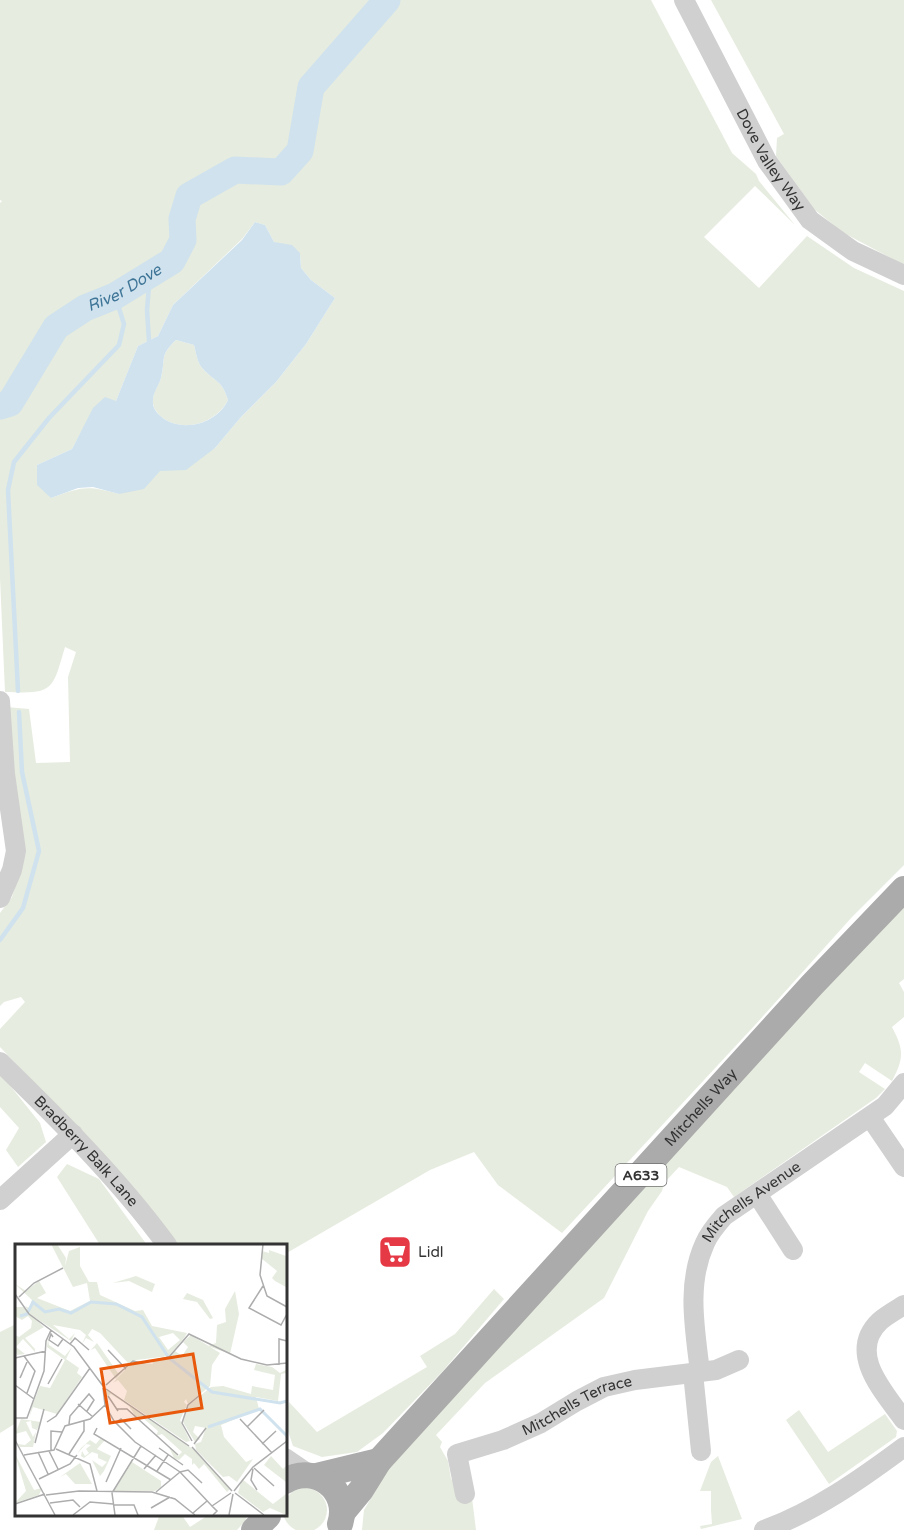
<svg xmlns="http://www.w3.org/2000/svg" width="904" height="1530" font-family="'Varela Round',sans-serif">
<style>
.green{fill:#e6ecdf;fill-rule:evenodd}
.water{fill:#cfe2ee;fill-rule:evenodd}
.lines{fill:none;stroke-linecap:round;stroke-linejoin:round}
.stream{stroke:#cfe2ee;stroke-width:4.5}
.river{stroke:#cfe2ee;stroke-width:27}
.minor{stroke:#d0d0d0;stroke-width:20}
.major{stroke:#ababab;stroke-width:26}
.labels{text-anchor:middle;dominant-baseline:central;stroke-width:6;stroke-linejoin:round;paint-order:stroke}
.shield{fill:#fff;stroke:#707070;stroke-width:1.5}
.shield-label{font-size:14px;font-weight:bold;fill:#333}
.street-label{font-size:15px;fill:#333;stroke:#fff}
.poi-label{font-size:15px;fill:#333;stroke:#fff;text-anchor:start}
.water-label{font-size:16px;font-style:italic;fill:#3f7597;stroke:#fff}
.inset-river{fill:none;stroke:#cfe2ee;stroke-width:3}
.inset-road{fill:none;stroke:#adadad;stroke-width:1.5}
.view{fill:#e8590c;fill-opacity:0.15;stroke:#e8590c;stroke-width:3}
.inset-edge{fill:none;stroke:#333;stroke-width:3}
</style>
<rect width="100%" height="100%" fill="#fff"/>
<path class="green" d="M0,0H651L732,153L756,174L759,181L795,225L755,186L704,237L759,288L807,236L854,268L904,291V865L852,917L756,1024L562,1233L498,1185L474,1152L430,1170L285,1254V1245H177C123,1174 61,1111 0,1047V1029L25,1002L21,997L4,1002L0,1006V913L12,897L26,852L12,783L6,707L29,709L36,763L70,762L68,677L76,652L65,647C52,691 54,694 5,692L0,578V203L2,201L0,200ZM255,222L265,225L274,242L300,253L301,268L311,280L335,298L306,344L276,382L241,417L215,448L160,470L119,494C86,485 82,487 51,498L37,465L72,449L81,432L116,401L138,346L158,336L173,305L242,239Z
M711,0H904V265L842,232L814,209L776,156L777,138L784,134Z
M176,340L194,345C196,352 197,363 203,369C215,382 222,380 228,400C217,422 186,433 164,419C158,414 152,408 153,400C153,392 159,385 161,378C166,358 159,356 176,340Z
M904,900V979L899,983L904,992V1017L892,1027C904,1050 904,1058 892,1081L865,1063L859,1072L885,1089L876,1098L734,1197L727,1187L679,1167L664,1183L662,1191L648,1211L604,1298L485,1383L436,1435L442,1442L440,1447L448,1461L451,1479L472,1498L476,1530H362L364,1510L377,1488L372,1484Z
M0,1073L40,1123L46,1142L18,1167L6,1150L19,1128L0,1107Z
M67,1164L99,1179L147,1245H100L57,1177Z
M494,1289L504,1299L442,1372L383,1433L357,1452L322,1457L293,1446L285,1422L289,1402L317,1432L427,1367L420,1356L455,1334Z
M16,1324V1423L0,1433V1332Z
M799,1410L828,1452L885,1414L897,1431L896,1437L829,1484L786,1420Z
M718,1456L742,1519L701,1529L700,1526L712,1524L711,1510V1491H700L711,1462Z
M283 1510a22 22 0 1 1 44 0a22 22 0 1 1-44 0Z
M160,1514H181L190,1527L210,1514H248L245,1521L237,1530H154Z"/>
<path class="water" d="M255,222L265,225L274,242L292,245L300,253L301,268L311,280L335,298L306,344L276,382L241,417L215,448L186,470L160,471L144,489L119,494L93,487L78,488L51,498L37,485V465L72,449L93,408L105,397L116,401L138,346L158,336L173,305L242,240ZM176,340L194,345C196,352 197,363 203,369C215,382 222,380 228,400C218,422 186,433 164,419C158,414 152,409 153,400C153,393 159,385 161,378C166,358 159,356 176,340Z"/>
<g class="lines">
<path class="stream" d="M149,341L147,310L150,274
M18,691L8,490L14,462L49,418L119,345L124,324L115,296
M0,940L23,908L39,851L22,772L19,712"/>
<path class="river" id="s1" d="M0,406L10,403L56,327L85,308L115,296L172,261L183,240L182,219L189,196L235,170L281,172L300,151L311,87L387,0"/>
<g class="minor">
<path id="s2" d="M684,0L767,161L810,220L853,251L904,275"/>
<path d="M0,701L5,774L16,851L12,870L0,898"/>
<path id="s3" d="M0,1062C59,1120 118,1178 167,1245"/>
<path d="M870,1117L904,1167"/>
<path d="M757,1194L793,1250"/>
<path d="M0,1200L73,1134"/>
<path d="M904,1305C896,1310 887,1315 880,1321C846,1353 885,1393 904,1420"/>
<path id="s4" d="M700,1372C695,1329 686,1284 705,1243C709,1233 717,1224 724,1216L885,1106L904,1083"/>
<path d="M693,1373L701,1451"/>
<path d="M285,1458L310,1475"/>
<path id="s5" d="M465,1494L457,1454L503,1440L541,1423L577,1401L604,1387L635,1380L716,1370L739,1360"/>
<path d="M764,1530C814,1512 861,1479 904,1447"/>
</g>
<g class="major">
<path d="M317,1476L379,1461"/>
<path d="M285,1481C315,1463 351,1490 340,1524"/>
<path id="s6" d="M342,1513L361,1490L379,1461L812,985L904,889"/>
<path d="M254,1530L268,1516"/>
</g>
</g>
<defs>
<symbol id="supermarket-square" viewBox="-11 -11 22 22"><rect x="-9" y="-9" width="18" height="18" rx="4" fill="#e63946" stroke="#fff"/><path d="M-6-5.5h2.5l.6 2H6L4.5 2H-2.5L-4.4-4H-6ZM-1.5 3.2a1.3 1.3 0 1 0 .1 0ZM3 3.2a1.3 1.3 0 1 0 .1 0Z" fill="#fff"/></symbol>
</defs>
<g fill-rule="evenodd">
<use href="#supermarket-square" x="376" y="1233" width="38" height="38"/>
</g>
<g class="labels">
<rect class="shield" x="615.5" y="1164" width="51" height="22" rx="4.5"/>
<g class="shield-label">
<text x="641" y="1175">A633</text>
</g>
<g class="street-label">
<text stroke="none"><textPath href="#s2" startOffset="182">Dove Valley Way</textPath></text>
<text stroke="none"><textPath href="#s6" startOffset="542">Mitchells Way</textPath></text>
<text stroke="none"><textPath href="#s3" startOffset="124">Bradberry Balk Lane</textPath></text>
<text stroke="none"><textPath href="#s4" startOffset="194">Mitchells Avenue</textPath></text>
<text stroke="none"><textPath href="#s5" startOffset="171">Mitchells Terrace</textPath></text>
</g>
<g class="poi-label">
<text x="418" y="1252">Lidl</text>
</g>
<g class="water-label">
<text stroke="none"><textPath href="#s1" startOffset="178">River Dove</textPath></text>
</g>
</g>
<g transform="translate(15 1244)">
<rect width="272" height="272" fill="#fff"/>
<path d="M36,0H42L51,14L50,22L54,7L65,3V22L74,38H82L85,51L120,67L128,66L137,82L172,89L169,94L154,112L121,116L111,122L113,119L85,89L77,85L73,91L79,98L71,94L67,100L71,91L65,86L38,81L54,95L60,89L56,97L16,71L10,62L14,64L17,56L0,40L11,47L24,37L31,49L22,54L55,67L75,57L72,39L58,43ZM158,89L165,96L153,106L144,93ZM254,6L271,12V43L260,37L257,34L262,27L246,14L247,7L254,9ZM121,32L140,40L137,48L114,37L98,39ZM220,47L224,70L215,110L193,102L201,99L202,81L211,78L210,65ZM172,49L188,56L198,74L195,75L182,58L168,55ZM0,63H8L29,83L10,94L20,105V108L8,95L1,103L10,110L2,111L0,106V91L4,93L16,84L17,77L13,72L7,76L0,72ZM176,91L205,109L197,121L195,142L173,160L171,155L169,158L172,161L165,176L175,197L171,198L109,156L112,147L103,136L98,139L117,118L138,120L137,117L155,113L160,107L167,112L173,103L168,98ZM33,94L34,101L50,112L57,103L51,115L64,124L62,129L67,133L42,170L18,163L14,174L17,162L25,142L35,144L50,116L32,103ZM82,99L103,129L108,127L101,135L80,104L76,106ZM241,120L257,123L265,129L271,126V129L266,130L263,157L241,153L244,165L206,181L209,193L231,218L238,215L222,238L214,232L208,233L181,206L180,200L186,198L191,184L180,182L178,188L185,195L180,198L168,178L174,161L196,143L208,142L236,150L237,142L258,146L260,131L239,126ZM90,146L93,147L131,172L178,205L205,233L215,245L212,248L189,220L184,225L179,219L177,221V215L170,210L164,216L159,214L154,203L163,212L167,208L147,190L141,192L143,187L128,174L121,173L114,162L96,150L90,154ZM6,175L26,178L22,186L17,184L16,177L11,178L18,193L21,188L15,186L21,188L18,203H5L3,200L10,201L16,196L11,187L0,190ZM85,195L90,196L82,205L96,212L89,227L85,232L77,216L87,223L92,218L83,214V210L77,208L69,214L66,212L67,207L70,212L74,209L71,205L76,201L71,200L62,210L66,204L75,196L81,200ZM0,210L19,246L27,244L24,251L0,259L11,247ZM256,212L268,225L271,222V248V238L249,221ZM117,218L146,237V243L140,247H99ZM65,219L77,240H60L51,230L45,233ZM227,235L258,260L271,250V271L255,264L248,268L223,249Z" fill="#e6ecdf" fill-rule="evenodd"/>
<path class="inset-river" d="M5,72L12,70L18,58L30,68L44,65L56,69L76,58L101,60L127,73L154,114L197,148L265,159L272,157M193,183L245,165L272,192"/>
<path class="inset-road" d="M248,0L245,31L252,52L272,63M248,42L234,64L266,81L272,70M0,50L14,70L59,103L88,142M4,53L19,39L48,24M38,93L36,90L34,96L43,102L48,95M55,100L60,94L74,106M93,106L111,125M9,112L20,127L12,149M0,114L31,107M264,121V95L272,97M7,130L5,134L12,118M33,140L47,115M0,141L19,155M91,141L118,117L127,119L154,113L174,90L226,115L252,121L272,119M88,144L90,161L99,177L120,198L165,228L197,262M91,145L174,202M93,152L103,167M63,160L78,173M102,165H112L163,211M0,174H12L29,127L31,97L36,86M225,175L257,209M32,178L41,172L75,124M100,179L106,175L116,185M54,180L55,172L74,150L79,156L72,167M232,183L249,166M82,184L79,190L156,236M0,196L40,271M177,197L167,179L173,161L185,151M20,199L29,165M179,200L191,184M247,200L261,187M177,203L217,247M144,204L168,221M41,205L75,220L82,247M34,207L43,225M36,207V187L47,188M23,208L33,230M54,210L69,187V177M9,211L39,206L50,182L75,175L90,161M239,224L259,242M129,225L141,211M238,225L236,236L242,246M142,227L153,211M165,228L173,226L187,239M24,235L55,220L62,211M91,238L106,204M219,247L238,223L272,197M141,248L165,228M220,249L249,271M31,251L64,247L137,248L160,255L180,271M35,259L58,256L65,263M0,260L30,250M98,261H119L123,271M136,264L155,253M178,269L192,257M58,271L75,258L98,260M100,271L97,249L126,202M198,271L202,267L197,262L216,249M214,271L218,250"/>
<path class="view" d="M178,110L187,164L95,179L86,125Z"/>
<rect width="272" height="272" class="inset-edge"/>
</g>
</svg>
